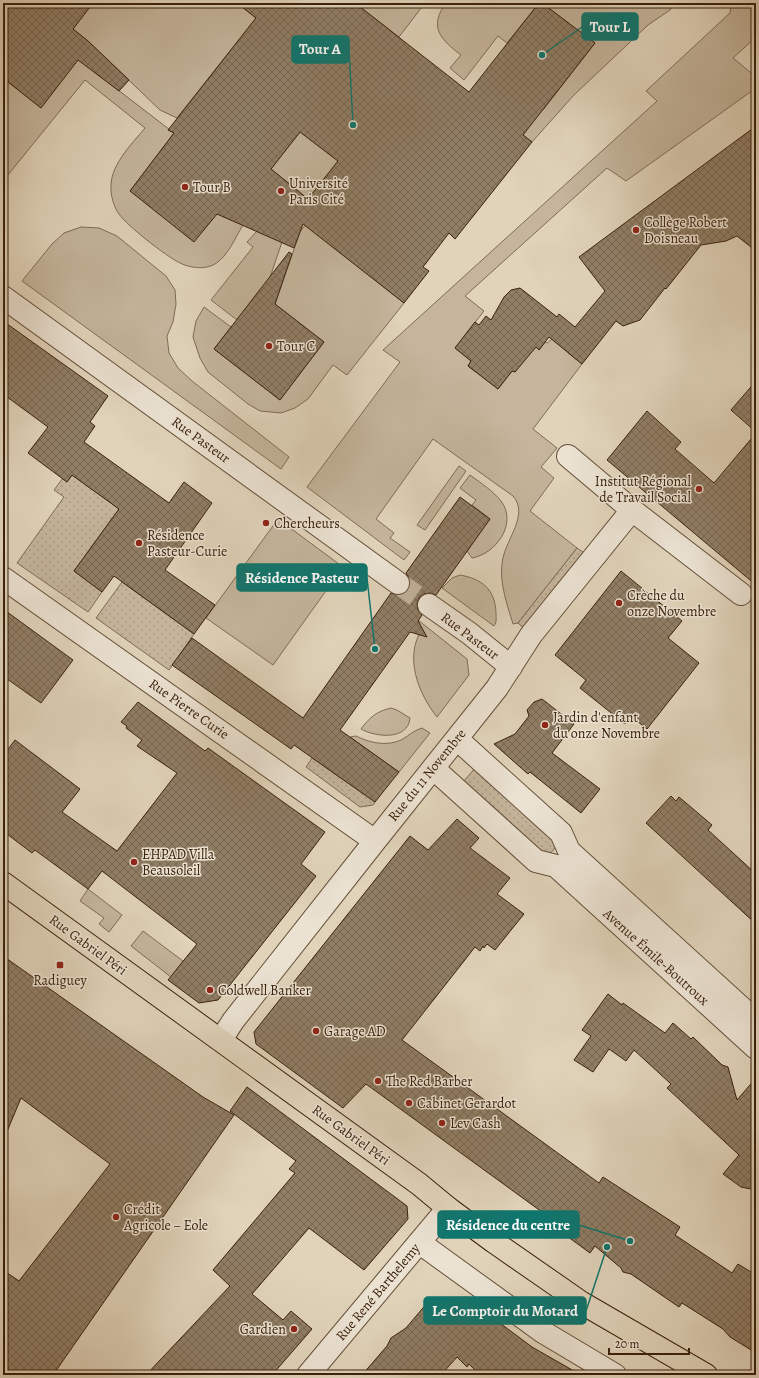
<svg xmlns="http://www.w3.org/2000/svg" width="759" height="1378" font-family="Alegreya,serif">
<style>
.grass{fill:#c4b59c;stroke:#7f6b54}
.garden{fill:url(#garden-dots);stroke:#7f6b54}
.building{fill:url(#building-cross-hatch);stroke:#3a210b;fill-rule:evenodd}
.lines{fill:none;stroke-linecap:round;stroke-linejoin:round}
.minor-tunnel{stroke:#bfaf97;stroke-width:22;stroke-dasharray:22 11;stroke-linecap:butt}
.minor-casing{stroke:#644e37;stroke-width:24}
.major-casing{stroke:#3a210b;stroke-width:24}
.minor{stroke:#ebe2d2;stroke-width:22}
.major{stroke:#e0d3ba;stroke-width:22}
.poi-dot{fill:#8f2418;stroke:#ebe2d2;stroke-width:1.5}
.labels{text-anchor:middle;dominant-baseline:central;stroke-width:3;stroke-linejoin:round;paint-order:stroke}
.poi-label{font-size:14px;fill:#3a210b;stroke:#ebe2d2;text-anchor:start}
.street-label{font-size:14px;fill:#3a210b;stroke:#ebe2d2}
.leader{fill:none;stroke:#0f766e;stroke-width:1.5}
.callout-dot{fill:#0f766e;stroke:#ebe2d2;stroke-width:1.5}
.callout{fill:#0f766e;stroke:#0f766e;stroke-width:1.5}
.callout-label{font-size:15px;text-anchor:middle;font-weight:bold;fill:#fff}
</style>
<defs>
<pattern id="garden-dots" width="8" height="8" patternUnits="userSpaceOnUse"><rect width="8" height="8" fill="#c4b59c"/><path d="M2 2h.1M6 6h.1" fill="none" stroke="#a99b85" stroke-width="1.8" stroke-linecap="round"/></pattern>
<pattern id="building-cross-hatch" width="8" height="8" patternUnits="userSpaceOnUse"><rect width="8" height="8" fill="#907e66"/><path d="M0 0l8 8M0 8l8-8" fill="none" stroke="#776752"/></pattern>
</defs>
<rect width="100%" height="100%" fill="#e0d3ba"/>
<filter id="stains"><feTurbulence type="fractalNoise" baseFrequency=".005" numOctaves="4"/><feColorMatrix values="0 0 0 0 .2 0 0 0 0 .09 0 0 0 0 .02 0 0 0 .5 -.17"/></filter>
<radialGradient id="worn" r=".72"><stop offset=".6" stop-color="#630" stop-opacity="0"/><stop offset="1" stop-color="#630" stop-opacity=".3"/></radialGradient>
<path class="grass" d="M5,3L174,133L130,191L217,214L243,225C235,238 228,256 215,264C205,270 190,268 180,263C167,257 123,223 117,211C114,206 111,196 111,190C109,166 131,145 145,128L85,80L3,181V78L41,108Z
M93,3H237L256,18L177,118L160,110L88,41L73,29Z
M347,3H425L399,37L359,6L355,10Z
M446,3H539L507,43L498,36L464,80L450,68L461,55C441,40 428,27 446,3Z
M542,3H675L670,10L648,25L573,96L532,142L478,100L497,74L543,110L595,43Z
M727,3H756V37L733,58L756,77V88L626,181L607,168L465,296L484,311L455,348L471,361L468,366L498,389L512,371L515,372L535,346L539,350L545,342L547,343L552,339L583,334L568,353L582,364L533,429L557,448L541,467L554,478L530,511L577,548L518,623L513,624C507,604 498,580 503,558C507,538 529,514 513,496L433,439L376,519L394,533L390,538L410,552L404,560L307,487L400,362L383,350L657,101L646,91L730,13L731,7Z
M300,132L338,161L308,199L271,169Z
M305,225L404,303L347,375L333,365L308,399L295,408L281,413L260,411L248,404L208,372L200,358L193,337L196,321L204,307L231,327L214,349L280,400L324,342L275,304L300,232Z
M81,227L99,228L117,236L166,276L175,290L176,304L173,322L167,336L169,353L178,368L192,381L289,457L281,469L22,281L52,244L64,233Z
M257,231L282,242L264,295L259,291L237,320L211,300L253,247L247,242Z
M459,466L466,471L425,530L417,525Z
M470,475C481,483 493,491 501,501C518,523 496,554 472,558L467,551L490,519L472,505L476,500L460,488Z
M278,519L343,567L273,665L206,618Z
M460,575C482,579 495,589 496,613C496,618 497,622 494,626L442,588L452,578Z
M418,620L467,659L469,675L437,717C418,693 404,657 422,629Z
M391,708L397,710L410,718C408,741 375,737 361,729C369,718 377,711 391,708Z
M422,728L430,733L399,772L350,737L356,736C370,743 388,747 403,739C409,735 415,730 422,728Z
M88,889L122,915L109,932L99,924L104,918L80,901Z
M143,931L183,961L171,977L131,946Z"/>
<path class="garden" d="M72,475L142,525L136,534L113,517L74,571L102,592L88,612L17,563L64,497L54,490L63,478L67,482Z
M577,548L587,555L527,631L518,623Z
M122,582L194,634L169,670L96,618Z
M312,758L375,802L373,805L360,807L306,767Z
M476,767L553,835L556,845C553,853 550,854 542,854L463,782Z"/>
<path class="building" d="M3,3H93L73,29L88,41L129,80L119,91L78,60L41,108L3,78Z
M237,3H355L469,92L539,3H542L595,43L523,135L532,142L455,239L449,233L423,267L429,271L404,303L303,224L294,248L217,214L194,242L130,191L174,133L168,130L256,18ZM300,132L338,161L308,199L271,169Z
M756,126V251L737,236L726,241L701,245L666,289L665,288L640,320L623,326L616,321L582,364L549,337L539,350L536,347L515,372L512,371L498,389L468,366L471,361L455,348L475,322L479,325L486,316L491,320L504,297L511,290L520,288L557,317L559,314L575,327L605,291L579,257Z
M289,252L292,254L275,304L324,342L280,400L214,349Z
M3,321L108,396L90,422L95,426L84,442L169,503L184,482L212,503L165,570L215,605L194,634L114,576L102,592L74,571L119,509L72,475L67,482L28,453L48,427L3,394Z
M756,381V432L731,410Z
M647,411L681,442L675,449L714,483L756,433V585L607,460Z
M460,497L490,519L436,595L430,593L424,594L419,598L417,604L418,610L422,615L418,621L427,637L410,632L340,730L399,772L375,802L294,745L291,749L172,665L192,638L303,718L391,593L397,595H403L408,591L410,584L409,578L406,573Z
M621,571L682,621L668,638L699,663L647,729L631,716L625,724L580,688L586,680L555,655Z
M3,609L73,660L41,703L3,676Z
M542,699L574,724L552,753L600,789L581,813L530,772L528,774L494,744L515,734L529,716L527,710L534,702Z
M138,702L205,751L208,748L325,832L301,864L316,876L218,1000L199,1003L168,980L197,944L102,871L88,889L35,850L32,853L3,831V756L15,740L80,789L62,812L117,851L177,773L137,746L142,740L126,728L127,726L121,722Z
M671,796L676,801L679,797L712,825L708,830L756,874V924L646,823Z
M457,819L479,838L470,848L510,878L497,894L524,914L495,950L487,944L484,948L483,946L480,951L475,947L402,1040L599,1183L603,1177L680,1227L675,1235L732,1273L738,1264L756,1275V1353L730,1337L723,1329L682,1303L679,1307L631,1274L623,1272L621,1268L595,1246L590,1253L560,1231L561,1229L541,1213L542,1212L366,1084L343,1108L256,1044L254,1032L410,836L428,850Z
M3,956L203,1097L234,1115L53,1375H3V1270L19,1281L110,1164L21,1098L3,1141Z
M608,994L622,1005L623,1003L665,1033L673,1023L691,1039L693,1037L722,1065L728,1067L737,1100L756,1078V1190L741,1187L723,1174L739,1155L667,1088L671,1084L634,1050L626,1061L609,1049L593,1072L574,1060L591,1036L582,1030Z
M247,1087L407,1206L408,1219L364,1270L309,1228L252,1294L283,1320L291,1311L312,1329L272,1375H146L230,1286L213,1270L295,1173L289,1169L296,1161L230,1111Z
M465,1297L532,1347L581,1375H480L469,1364L467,1367L457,1357L441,1375H362L387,1346L391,1338L406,1328L428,1302Z"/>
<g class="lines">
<path class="minor-tunnel" d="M398,583L429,605"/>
<defs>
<path id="minor" d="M3,297L398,583
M568,456L632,510L741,594
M3,578L375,841
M429,605L469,633L511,667
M457,739L561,833L569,851L756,1021
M433,768L536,861L556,866L756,1048
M221,1040L233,1021L375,841L497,688L531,635L632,510
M420,1243L543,1332L615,1375
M308,1375L448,1208"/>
<path id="major" d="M3,883L419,1184L448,1208L494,1242L582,1303L706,1375"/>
</defs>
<use href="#minor" class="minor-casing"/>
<use href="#major" class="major-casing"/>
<use href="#minor" class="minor"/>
<use href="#major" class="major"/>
</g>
<g class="poi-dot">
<circle cx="185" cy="187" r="4"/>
<circle cx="281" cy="191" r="4"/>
<circle cx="636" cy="230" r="4"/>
<circle cx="269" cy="346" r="4"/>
<circle cx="699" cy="489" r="4"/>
<circle cx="266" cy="523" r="4"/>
<circle cx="139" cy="543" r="4"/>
<circle cx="619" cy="603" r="4"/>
<circle cx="545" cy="725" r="4"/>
<circle cx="134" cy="862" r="4"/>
<rect x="56" y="961" width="8" height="8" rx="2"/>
<circle cx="210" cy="990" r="4"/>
<circle cx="316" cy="1031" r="4"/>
<circle cx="378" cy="1081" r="4"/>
<circle cx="409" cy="1103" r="4"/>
<circle cx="442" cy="1123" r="4"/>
<circle cx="116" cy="1217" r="4"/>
<circle cx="294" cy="1329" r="4"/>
</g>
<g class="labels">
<g class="poi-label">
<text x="289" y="183">Université<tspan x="289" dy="16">Paris Cité</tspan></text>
<text x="193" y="187">Tour B</text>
<text x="644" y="222">Collège Robert<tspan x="644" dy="16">Doisneau</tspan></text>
<text x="277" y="346">Tour C</text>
<text x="691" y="481" text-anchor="end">Institut Régional<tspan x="691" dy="16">de Travail Social</tspan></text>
<text x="274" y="523">Chercheurs</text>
<text x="147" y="535">Résidence<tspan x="147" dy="16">Pasteur-Curie</tspan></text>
<text x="627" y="595">Crèche du<tspan x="627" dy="16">onze Novembre</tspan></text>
<text x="553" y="717">Jardin d'enfant<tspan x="553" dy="16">du onze Novembre</tspan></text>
<text x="142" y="854">EHPAD Villa<tspan x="142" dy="16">Beausoleil</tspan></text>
<text x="60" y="980" text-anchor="middle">Radiguey</text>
<text x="218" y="990">Coldwell Banker</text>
<text x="324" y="1031">Garage AD</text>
<text x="386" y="1081">The Red Barber</text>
<text x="417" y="1103">Cabinet Gerardot</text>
<text x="450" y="1123">Lev Cash</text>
<text x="124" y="1209">Crédit<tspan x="124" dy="16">Agricole − Eole</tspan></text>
<text x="286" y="1329" text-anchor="end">Gardien</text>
</g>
<g class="street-label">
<text transform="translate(201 440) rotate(36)">Rue Pasteur</text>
<text transform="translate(470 636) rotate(37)">Rue Pasteur</text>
<text transform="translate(189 709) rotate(35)">Rue Pierre Curie</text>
<text transform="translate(427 775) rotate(-51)">Rue du 11 Novembre</text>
<text transform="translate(88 945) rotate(36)">Rue Gabriel Péri</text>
<text transform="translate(656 957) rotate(42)">Avenue Émile-Boutroux</text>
<text transform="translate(351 1135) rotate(36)">Rue Gabriel Péri</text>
<text transform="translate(378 1292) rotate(-50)">Rue René Barthelemy</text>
</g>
</g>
<path class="leader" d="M542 55L582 27M353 125L349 49M375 649L367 578M630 1241L579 1225M607 1247L586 1311"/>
<g class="callout-dot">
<circle cx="542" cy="55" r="4"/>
<circle cx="353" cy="125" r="4"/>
<circle cx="375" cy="649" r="4"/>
<circle cx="630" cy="1241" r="4"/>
<circle cx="607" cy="1247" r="4"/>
</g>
<g class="callout">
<rect x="582" y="13" width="56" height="27" rx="4"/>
<rect x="292" y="36" width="57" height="27" rx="4"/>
<rect x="237" y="564" width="130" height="27" rx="4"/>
<rect x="438" y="1211" width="141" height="27" rx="4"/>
<rect x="424" y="1297" width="162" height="27" rx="4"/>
</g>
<g class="callout-label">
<text x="610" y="32">Tour L</text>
<text x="320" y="54">Tour A</text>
<text x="302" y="583">Résidence Pasteur</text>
<text x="508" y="1230">Résidence du centre</text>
<text x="505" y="1316">Le Comptoir du Motard</text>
</g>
<rect width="759" height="1378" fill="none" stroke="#e0d3ba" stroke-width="16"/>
<rect x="4" y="4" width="751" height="1370" fill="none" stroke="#3a210b" stroke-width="2"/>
<rect x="8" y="8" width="743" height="1362" fill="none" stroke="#3a210b"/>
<path d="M609 1348v6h80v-6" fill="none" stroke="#3a210b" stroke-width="2"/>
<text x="615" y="1348" font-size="12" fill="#3a210b" stroke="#ebe2d2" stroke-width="3" paint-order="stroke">20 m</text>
<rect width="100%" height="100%" filter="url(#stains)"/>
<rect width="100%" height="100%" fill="url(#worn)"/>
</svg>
